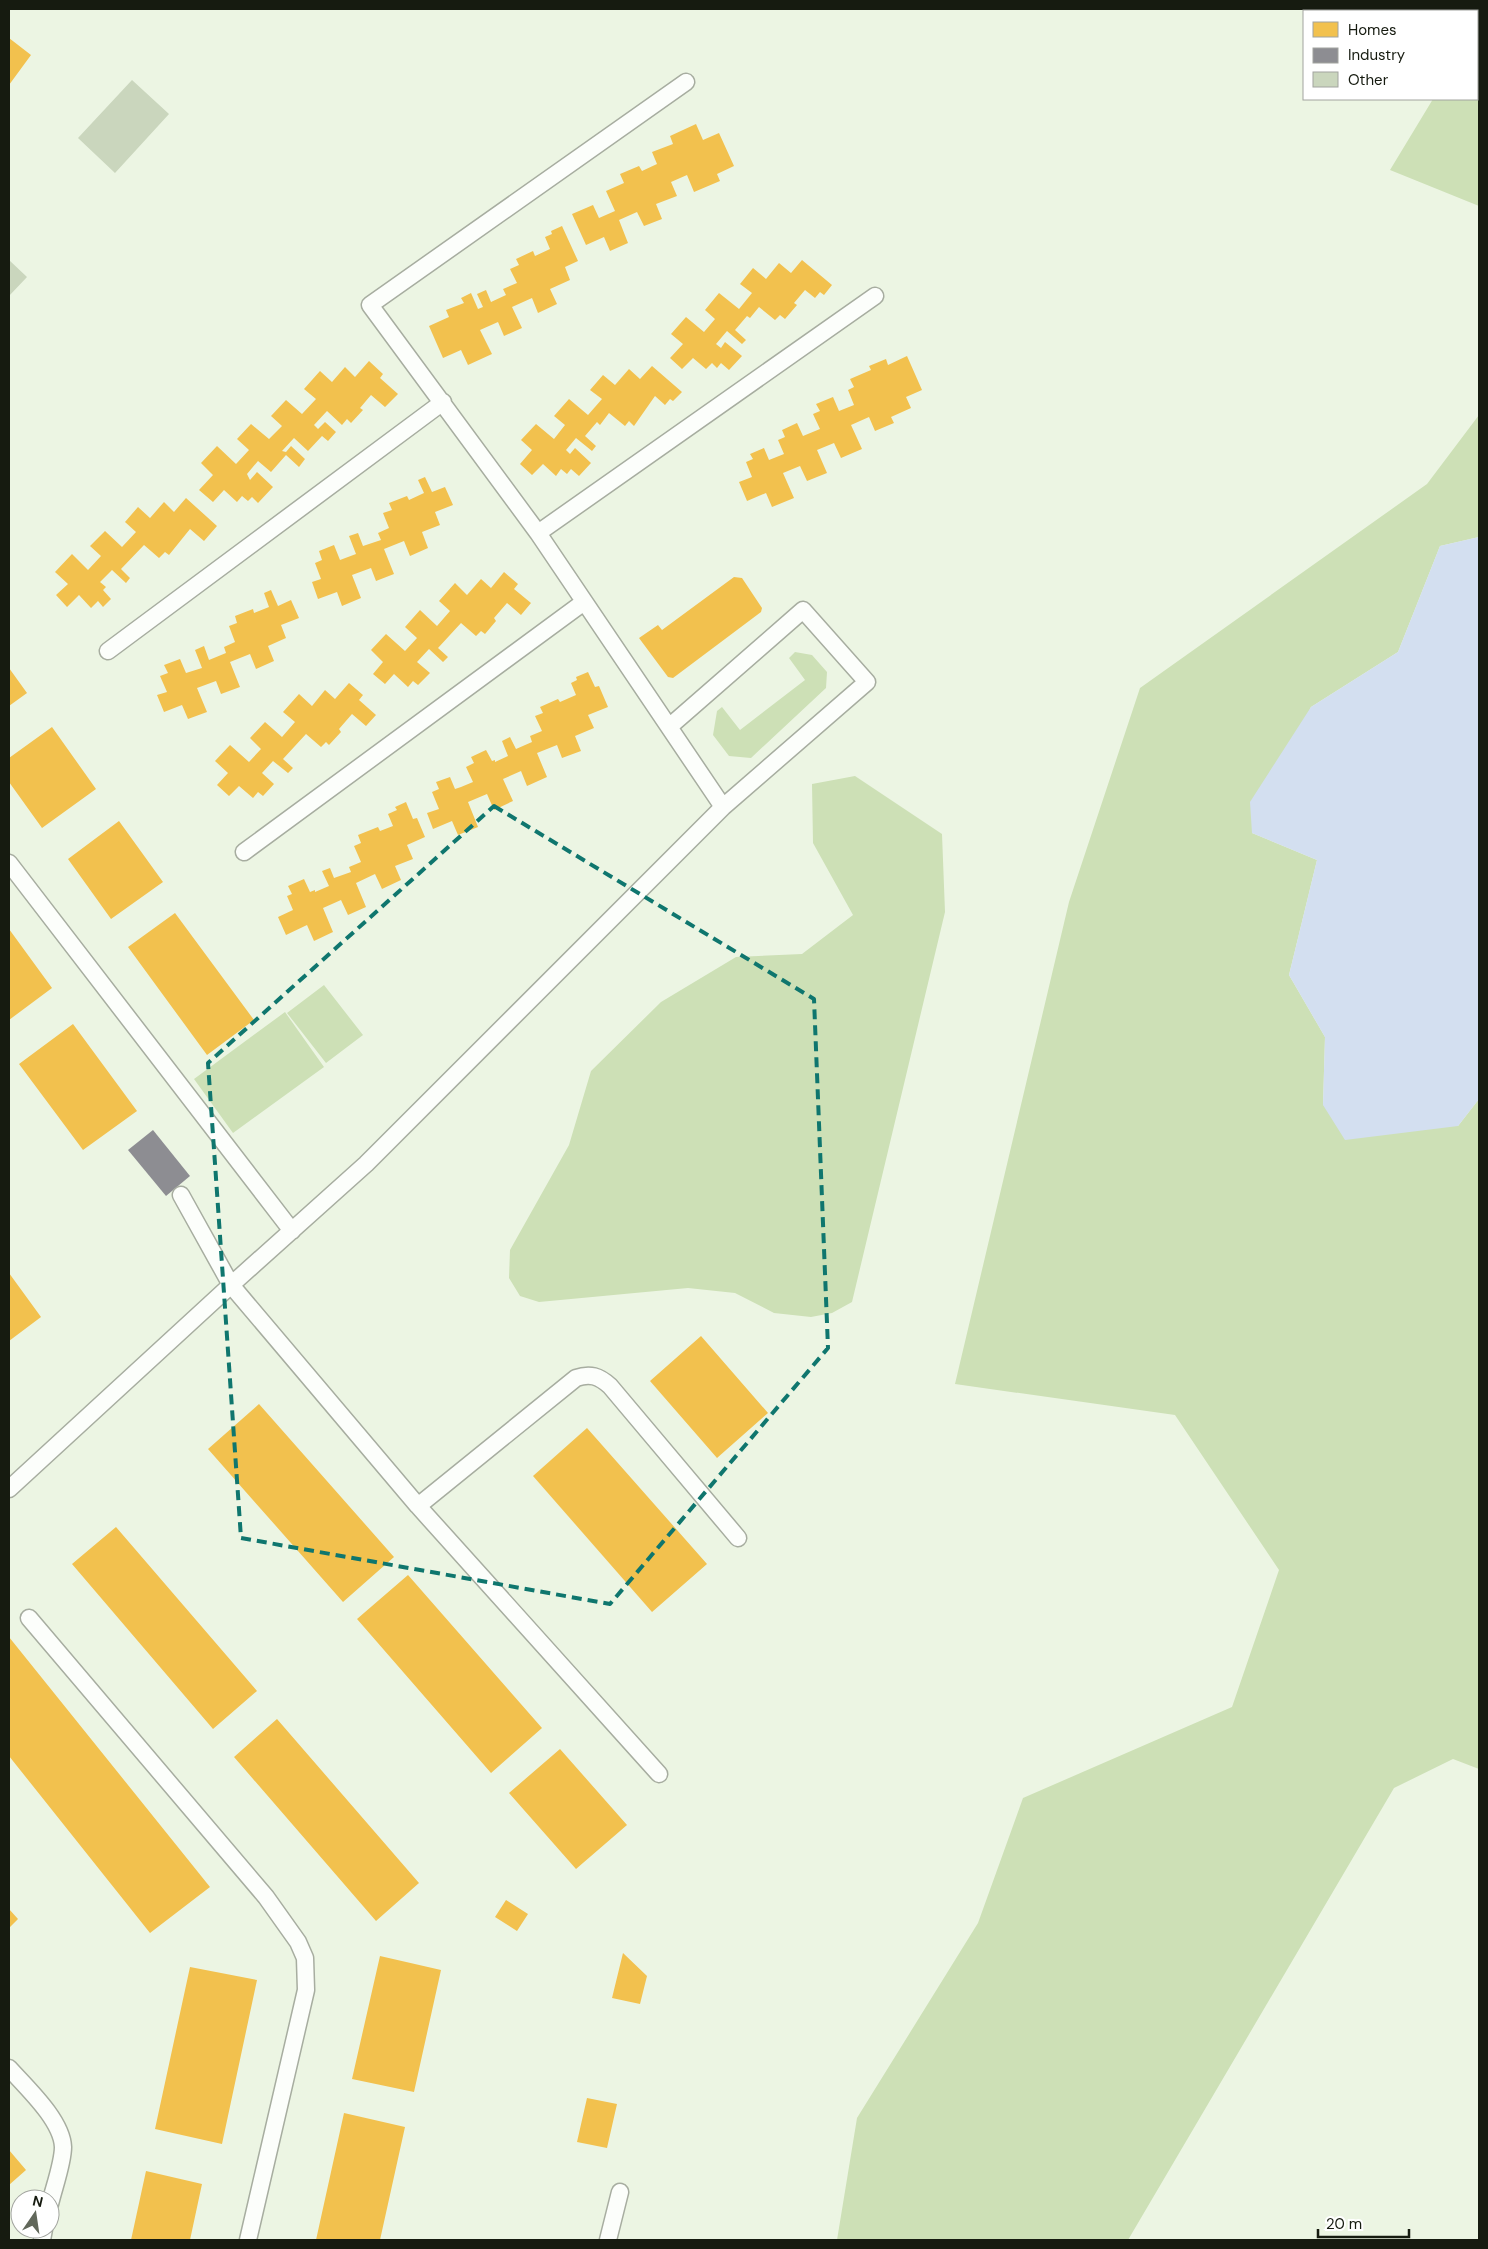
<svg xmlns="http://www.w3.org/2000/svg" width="1488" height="2249" font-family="'DM Sans',sans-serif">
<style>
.green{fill:#cde0b6}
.water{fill:#d3dff0}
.homes{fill:#f2c14e}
.industry{fill:#8d8d92}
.building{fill:#cad6bd}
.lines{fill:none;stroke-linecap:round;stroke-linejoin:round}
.service-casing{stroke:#a7ada0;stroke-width:19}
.service{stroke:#fcfefb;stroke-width:16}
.marked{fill:none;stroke:#0f766e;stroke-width:4;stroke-dasharray:10 6;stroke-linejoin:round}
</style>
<rect width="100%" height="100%" fill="#ecf5e3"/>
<path class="green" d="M1479,58V206L1390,170L1433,99H1477V60Z
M1479,415V537L1440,546L1398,652L1311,707L1252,833L1317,860L1289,975L1325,1037L1323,1105L1458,1126L1479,1099V1769L1453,1759L1394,1788L1128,2240H837L857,2118L978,1923L1023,1798L1232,1707L1279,1570L1175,1415L955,1384L1069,902L1140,688L1427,484Z
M795,652L812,655L827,672L826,688L751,758L729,756L713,735L717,711L722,707L740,730L805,680L789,658Z
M855,776L942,834L945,912L852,1302L832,1313L811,1317L774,1313L735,1293L688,1288L539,1302L520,1296L509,1278L510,1250L569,1145L591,1071L661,1002L736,957L802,954L853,915L813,843L812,784Z
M324,985L363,1035L326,1063L287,1013Z
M285,1012L324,1067L233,1133L194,1079Z"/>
<path class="water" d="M1479,537V1099L1458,1126L1345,1140L1323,1105L1325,1037L1289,975L1317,860L1252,833L1250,802L1311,707L1398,652L1440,546Z"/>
<path class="homes" d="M9,38L31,55L9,85Z
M696,124L703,140L719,133L734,166L717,174L720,181L694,192L687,175L671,182L677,196L656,204L662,219L644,226L637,212L619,220L628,243L610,251L604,237L586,245L572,214L593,205L599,218L615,211L606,191L624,183L620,174L639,166L642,171L657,164L652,152L673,144L670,136Z
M562,226L578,261L565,267L570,280L550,289L557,304L538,313L532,298L512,307L522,328L504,336L498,322L480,330L492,354L468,365L461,350L443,358L429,326L449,317L446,310L464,303L461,298L471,293L478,309L483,307L477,294L486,290L491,302L506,295L503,289L517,283L510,269L519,265L516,259L533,251L535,256L550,249L545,237L552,234L551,231Z
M802,260L832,285L824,295L820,292L815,298L805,290L794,303L797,305L785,319L780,315L775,320L759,307L750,318L747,316L735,330L746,340L742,344L727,331L716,344L721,348L725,342L742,356L729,370L721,363L717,368L712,363L706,369L693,358L682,369L670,358L683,344L671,334L686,317L704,332L715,319L705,310L719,293L739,309L752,293L740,284L753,268L766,279L779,263L791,273Z
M907,356L922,390L906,397L911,408L891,417L894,423L875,431L869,417L851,425L862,449L841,458L834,443L817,450L827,473L807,481L800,466L783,473L794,498L772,507L766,493L747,501L739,482L752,477L746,462L753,459L750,454L764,448L769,460L784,454L778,440L785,437L782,430L797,423L803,436L820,429L813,414L820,411L816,404L833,397L839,411L854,405L848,390L854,387L850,379L871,370L869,366L886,359L888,365Z
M369,361L383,374L380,378L398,394L385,407L371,395L360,408L363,410L351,423L347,419L342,425L327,411L314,425L318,429L325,422L336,432L328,441L322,436L308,451L294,438L282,451L286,452L291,446L305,459L299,467L286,455L271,472L258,461L247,474L250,480L257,472L273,487L258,503L252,497L248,501L242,496L237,502L224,490L213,502L199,490L213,475L201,463L217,446L236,464L249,450L237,439L251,424L269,439L282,426L271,416L286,400L302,414L316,399L304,389L320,371L332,382L345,367L355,377Z
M652,366L682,392L673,401L670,399L665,405L655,396L634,426L629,421L625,426L609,413L600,425L597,422L585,436L596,446L592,451L576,438L566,450L570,454L575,448L591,463L579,476L571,469L567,474L561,469L556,476L543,464L532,475L520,464L532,450L521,440L536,424L554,439L565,425L554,416L569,399L588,415L602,399L590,390L603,375L615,385L629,369L640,379Z
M425,477L432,492L445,487L453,505L435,512L440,525L422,532L428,548L410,556L404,541L384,549L394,574L376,581L371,568L352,575L361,598L342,606L337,592L318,599L312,582L321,579L315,563L322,560L319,551L334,545L340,560L356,554L349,536L358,533L363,546L381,540L378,533L389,528L383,513L392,510L389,503L407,496L409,500L424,493L418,480Z
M186,498L217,526L204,541L190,529L169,555L165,552L159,558L144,545L121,569L130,578L126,583L112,570L100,582L106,587L103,590L111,599L103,607L98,601L91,608L79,595L67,607L56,595L68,584L55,572L72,554L88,570L101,556L90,546L105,531L122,547L136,532L125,522L138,507L150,518L164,502L174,512Z
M504,572L518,584L514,589L531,603L521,615L507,603L494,618L496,621L485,634L481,631L476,636L461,623L438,648L448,657L443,662L429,649L417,662L430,673L418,685L413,681L408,687L394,674L385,684L373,674L383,662L371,650L386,634L405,651L417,638L405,627L420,610L437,626L450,611L439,601L455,583L467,595L481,579L491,588Z
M734,577L742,578L762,608L761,612L673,678L668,677L639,638L658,625L662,630Z
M271,590L278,606L291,600L299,618L281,625L286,638L268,646L274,661L256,669L250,654L230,662L240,687L221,694L216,681L197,688L207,712L188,719L182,705L164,712L157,695L167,692L160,676L168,673L164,665L180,659L186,673L202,668L195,650L204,646L209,660L226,653L224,647L235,642L229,626L237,623L235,616L253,609L254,613L269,607L264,593Z
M9,668L27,693L9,706Z
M588,672L595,687L599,686L608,707L588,715L594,728L575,736L581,751L562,758L557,745L537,753L547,777L527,786L521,771L503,779L513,801L494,810L487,794L468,802L478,827L458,835L452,821L433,829L427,813L439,809L432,792L439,789L436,782L450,777L455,789L461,787L473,782L466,767L474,763L471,757L486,750L492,761L495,760V762L508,756L502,741L510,737L516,749L532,742L530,736L542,731L535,716L543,713L540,707L558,699L560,702L576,695L571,683L577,680L576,677Z
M349,683L363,695L359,700L376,715L366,726L352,714L339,729L341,732L329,745L326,742L321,747L306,734L283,759L293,768L288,773L273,761L262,773L274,784L263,796L258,792L253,798L239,786L229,796L217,785L228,773L215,761L230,745L249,762L261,749L250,738L265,722L282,737L295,722L283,712L299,694L312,706L325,690L335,699Z
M52,727L96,789L42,828L9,782V758Z
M406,802L413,819L417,818L425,837L407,845L413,859L395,866L401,880L382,889L375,874L356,883L366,907L348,915L341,900L323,908L333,932L314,941L307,925L286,935L278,917L293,910L287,896L292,894L288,886L304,879L310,892L315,890V892L329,886L322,871L330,868L334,878L351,872L349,867L361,862L354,846L361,843L358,835L378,827L380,831L393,826L388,814L397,810L395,807Z
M119,821L163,882L111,919L68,859Z
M175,913L254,1020L207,1055L128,947Z
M9,929L52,988L9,1020Z
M73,1024L137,1111L83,1150L19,1064Z
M9,1273L41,1317L9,1341Z
M701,1336L768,1413L717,1458L650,1381Z
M259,1404L394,1557L343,1602L208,1449Z
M587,1428L707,1564L652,1612L533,1476Z
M116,1527L257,1691L213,1729L72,1564Z
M408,1575L542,1728L491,1773L357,1619Z
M9,1637L210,1887L150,1933L9,1756Z
M277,1719L419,1883L376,1921L234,1757Z
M560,1749L627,1825L576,1869L509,1793Z
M506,1900L528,1914L517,1931L495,1917Z
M9,1909L18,1919L9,1928Z
M623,1953L647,1976L640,2004L612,1998Z
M380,1956L441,1970L414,2092L352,2079Z
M190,1967L257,1980L222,2144L155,2129Z
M587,2098L617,2104L607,2148L577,2142Z
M344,2113L405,2127L380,2240H316Z
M9,2150L26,2170L9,2185Z
M146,2171L202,2184L190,2240H131Z"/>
<path class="industry" d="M153,1130L190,1176L166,1196L128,1150Z"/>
<path class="building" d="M132,80L169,114L115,173L78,138Z
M9,260L27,277L9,296Z"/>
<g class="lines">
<defs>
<path id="service" d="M686,82L370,305L538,533L723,807
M538,533L875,296
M108,651L443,402
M244,852L584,602
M9,863L292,1231
M181,1195L231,1285L418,1506L659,1774
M9,1489L231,1285L366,1164L723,807L867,682L803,610L669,727
M418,1506L576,1378C590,1373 599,1376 610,1386L738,1538
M29,1618L266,1897L298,1942L305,1958L306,1990L248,2240
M9,2068C26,2087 62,2120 63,2147C63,2163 54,2187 50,2204
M42,2240L44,2229
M608,2240L620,2192"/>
</defs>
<use href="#service" class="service-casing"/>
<use href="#service" class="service"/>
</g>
<path class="marked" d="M494,806L814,999L828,1348L610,1604L241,1538L208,1063Z"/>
<rect width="1488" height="2249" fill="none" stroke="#161b10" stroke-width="20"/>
<rect x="1303" y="10" width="175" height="90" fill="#ffffff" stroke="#a2a49f"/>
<rect x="1313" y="22" width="25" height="15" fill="#f2c14e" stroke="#a2a49f"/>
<text x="1348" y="35" font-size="15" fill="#161b10">Homes</text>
<rect x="1313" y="48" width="25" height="15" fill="#8d8d92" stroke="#a2a49f"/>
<text x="1348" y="60" font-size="15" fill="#161b10">Industry</text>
<rect x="1313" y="72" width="25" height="15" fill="#cad6bd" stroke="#a2a49f"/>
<text x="1348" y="85" font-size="15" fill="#161b10">Other</text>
<g transform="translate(35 2214) rotate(13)"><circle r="24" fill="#ffffff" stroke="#a2a49f"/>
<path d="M0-4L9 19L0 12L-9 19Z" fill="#61675a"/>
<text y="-8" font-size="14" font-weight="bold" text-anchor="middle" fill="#161b10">N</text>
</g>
<path d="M1318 2229v8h91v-8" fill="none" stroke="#161b10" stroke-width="2.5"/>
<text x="1326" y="2229" font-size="15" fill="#161b10" stroke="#ffffff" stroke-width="4" paint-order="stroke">20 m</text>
</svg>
